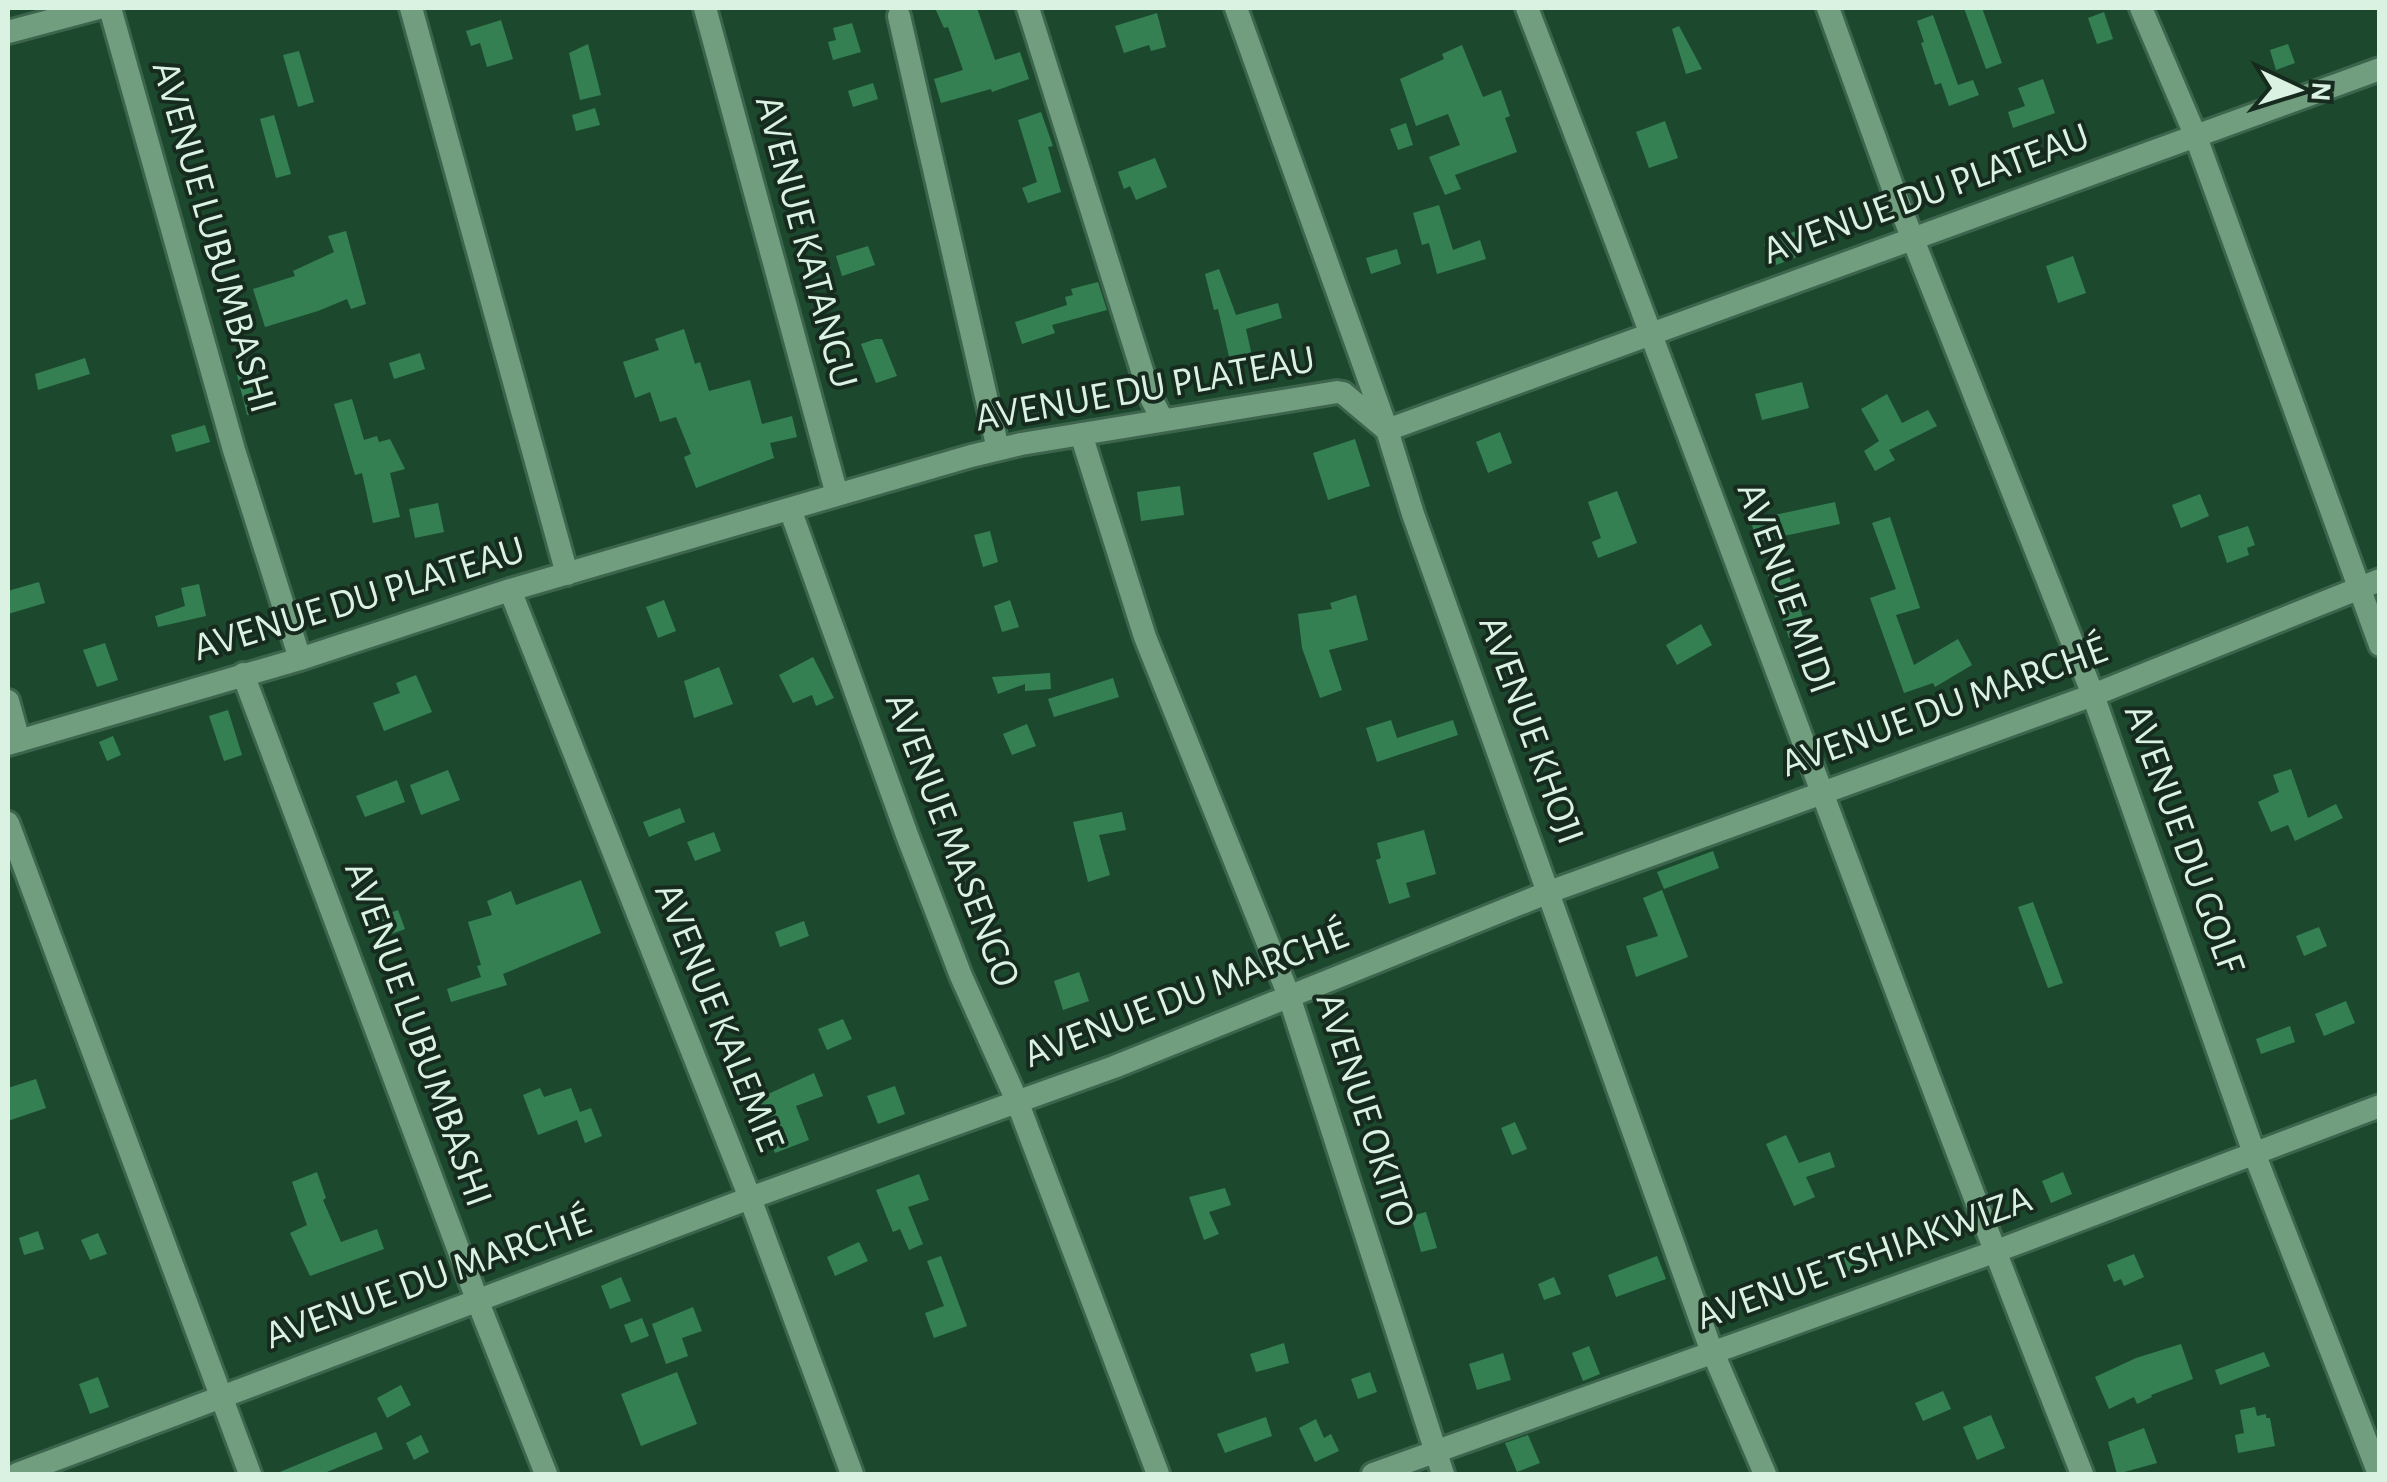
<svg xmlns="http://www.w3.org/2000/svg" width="2387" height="1482" font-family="'Alegreya Sans',sans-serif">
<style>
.building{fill:#348053}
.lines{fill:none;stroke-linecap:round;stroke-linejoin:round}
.minor-casing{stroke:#3d654e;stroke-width:28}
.minor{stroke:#709e7f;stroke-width:22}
.labels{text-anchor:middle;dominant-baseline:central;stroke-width:8;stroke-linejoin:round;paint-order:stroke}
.street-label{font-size:40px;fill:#daf2e1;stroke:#172a1e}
</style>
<rect width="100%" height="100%" fill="#1c492e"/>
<path class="building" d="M935,8H977L995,60L1020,52L1029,79L992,92L991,89L941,103L934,79L963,70L948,27L944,28Z
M1964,8H1982L2002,63L1986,69Z
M2104,12L2113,39L2097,44L2088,18Z
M1157,13L1166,47L1151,51L1149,45L1124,53L1115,26Z
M1933,15L1958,85L1973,80L1979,95L1949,106L1941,83L1935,85L1921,43L1924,42L1917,21Z
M501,20L513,59L487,67L480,43L471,46L466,31Z
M852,23L861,52L833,60L828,42L836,40L833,28Z
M1679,26L1702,69L1686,74L1672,29Z
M588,44L601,95L580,100L569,53Z
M2288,44L2295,63L2276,70L2270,50Z
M1462,45L1483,97L1501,90L1510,116L1505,118L1517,152L1455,175L1461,189L1445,195L1429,157L1460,145L1448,114L1416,126L1400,79L1444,59L1442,54Z
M299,51L314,102L298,107L283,55Z
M2043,79L2055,113L2013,128L2008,112L2025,106L2018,88Z
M873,83L878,99L853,107L848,91Z
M595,108L600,125L576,131L572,115Z
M1041,112L1053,146L1048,147L1061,192L1028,203L1022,188L1037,182L1018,120Z
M274,115L291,174L276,178L260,119Z
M1665,121L1678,158L1649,168L1636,132Z
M1406,123L1413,145L1398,150L1390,129Z
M1155,158L1167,187L1136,200L1130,186L1124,189L1118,172Z
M1439,205L1453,250L1480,240L1486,259L1437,274L1429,243L1422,245L1413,213Z
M346,231L366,304L351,309L347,299L318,311L265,327L253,289L295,276L293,271L334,252L328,236Z
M1796,231L1805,254L1773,266L1764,244Z
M868,246L875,265L842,276L836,256Z
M1397,249L1401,264L1371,274L1366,258Z
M2073,256L2086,293L2058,303L2046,266Z
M1219,269L1236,315L1278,303L1282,318L1246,329L1252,356L1230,361L1218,309L1214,310L1205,274Z
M1098,282L1107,310L1052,325L1055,333L1022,344L1015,322L1067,305L1065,297L1073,295L1071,289Z
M684,329L695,364L700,362L709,391L750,380L762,424L792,416L797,437L770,443L774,458L696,488L684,457L691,454L676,417L660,422L650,392L635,398L623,362L659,350L655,339Z
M876,339H882L897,376L876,383L861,344Z
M420,353L425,369L394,379L389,363Z
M85,358L90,374L38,390L35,374Z
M253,371L263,411L247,415L237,375Z
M1802,382L1809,408L1762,420L1755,394Z
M1887,394L1902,423L1928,410L1937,426L1889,450L1895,460L1875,471L1864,451L1879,441L1861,409Z
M352,399L364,440L377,436L379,442L390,439L405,469L390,473L400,517L373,523L362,473L355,475L334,404Z
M205,425L210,442L176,452L171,435Z
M1500,432L1512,463L1488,473L1476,442Z
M1355,439L1370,486L1328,500L1313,453Z
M1180,486L1184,515L1141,521L1137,492Z
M1617,491L1637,543L1598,558L1592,542L1601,538L1588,502Z
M2200,494L2209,516L2181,528L2172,505Z
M1835,502L1840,524L1756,542L1751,520Z
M438,503L444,532L415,538L409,509Z
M1890,517L1920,608L1896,615L1914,665L1958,639L1972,665L1935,687L1933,683L1904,693L1870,598L1896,589L1872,523Z
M2248,526L2255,545L2247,548L2249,555L2227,563L2218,536Z
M990,531L998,562L983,567L974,535Z
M1787,569L1808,632L1789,638L1768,575Z
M39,582L45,603L8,614V591Z
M199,584L206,616L158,627L155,616L185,606L181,588Z
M1356,595L1368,640L1329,650L1342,690L1320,698L1302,648L1298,614L1332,609L1330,603Z
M664,600L676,631L658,638L646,607Z
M1010,600L1019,627L1002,632L994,606Z
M1701,624L1712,645L1677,665L1666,645Z
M105,643L118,680L97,687L83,650Z
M813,657L834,698L816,706L812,695L793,703L779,675Z
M719,667L733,704L694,718L684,681Z
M1050,673L1051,689L1025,691V684L998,694L992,677Z
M416,675L432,712L384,731L373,703L400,693L396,683Z
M1113,678L1119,697L1054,717L1048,699Z
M228,710L242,755L224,761L209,716Z
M1391,720L1397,738L1453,720L1458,735L1377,762L1366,728Z
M1027,724L1036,746L1012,755L1003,734Z
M113,736L121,755L107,761L99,742Z
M2291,769L2308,818L2336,804L2343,818L2295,841L2288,825L2271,832L2258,802L2279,792L2273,775Z
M448,770L460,800L421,815L410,785Z
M397,780L405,802L365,817L356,796Z
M680,808L685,822L649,837L643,822Z
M1122,812L1126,830L1099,835L1110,875L1088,882L1073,822Z
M1424,830L1436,874L1406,883L1410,897L1389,904L1376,860L1381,858L1377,843Z
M714,832L721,851L695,861L687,842Z
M1713,851L1719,868L1664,889L1657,872Z
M581,880L601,933L503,974L507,985L451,1002L447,989L481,977L477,966L481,965L468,922L492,915L487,901L511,891L516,905Z
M1662,890L1688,957L1636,977L1626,946L1658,936L1643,898Z
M2033,902L2063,983L2048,988L2018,907Z
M398,910L405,929L381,938L373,919Z
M804,921L809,936L780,947L775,932Z
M2319,927L2327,946L2304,956L2296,936Z
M1079,972L1089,1001L1063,1010L1054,981Z
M2346,1001L2355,1023L2324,1036L2315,1014Z
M843,1019L852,1039L827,1050L818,1029Z
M2290,1026L2295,1042L2261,1054L2256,1039Z
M814,1073L823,1096L796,1106L809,1140L775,1153L755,1100Z
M36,1079L46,1108L8,1121V1088Z
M895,1086L905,1114L878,1124L867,1096Z
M540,1088L544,1097L571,1088L580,1112L591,1108L602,1136L585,1143L577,1120L538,1135L523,1095Z
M1515,1122L1527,1149L1512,1155L1501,1128Z
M1786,1135L1799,1163L1830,1152L1835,1167L1806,1177L1815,1197L1794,1206L1766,1144Z
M317,1172L326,1198L323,1200L341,1242L377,1229L384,1249L310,1276L290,1233L307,1225L292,1182Z
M2063,1172L2072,1194L2051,1203L2042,1181Z
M919,1174L929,1200L908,1207L923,1244L909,1250L900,1229L893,1232L876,1190Z
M1225,1188L1231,1205L1209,1212L1219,1234L1204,1240L1189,1197Z
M1426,1212L1437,1248L1421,1252L1411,1216Z
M38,1231L44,1249L24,1255L19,1238Z
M98,1233L107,1254L90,1260L81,1240Z
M859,1242L868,1261L835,1276L827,1257Z
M1854,1245L1863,1265L1847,1272L1839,1252Z
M2134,1254L2144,1277L2124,1286L2121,1279L2114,1282L2107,1265Z
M941,1256L967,1326L934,1338L925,1313L944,1306L927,1261Z
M1657,1256L1666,1279L1616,1297L1608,1275Z
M621,1277L631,1301L610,1309L601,1286Z
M1554,1277L1561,1294L1544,1300L1538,1284Z
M693,1307L702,1331L682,1338L688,1356L666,1364L652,1324Z
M642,1318L649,1336L631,1343L624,1325Z
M1284,1343L1289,1363L1256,1372L1250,1354Z
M2181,1344L2193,1379L2151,1395L2152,1397L2137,1404L2134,1397L2109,1409L2095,1377L2136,1358Z
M1589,1346L1600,1374L1583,1381L1572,1353Z
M2264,1352L2270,1366L2220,1385L2215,1370Z
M1503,1353L1511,1380L1477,1390L1469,1364Z
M677,1372L697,1424L641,1446L621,1394Z
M1370,1372L1377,1392L1358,1399L1351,1379Z
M98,1377L109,1407L90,1414L79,1384Z
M401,1385L411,1405L387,1418L377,1398Z
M1943,1391L1951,1409L1923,1421L1915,1403Z
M2255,1407L2257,1416L2266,1414V1418H2270L2275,1446L2238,1453L2235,1435L2244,1433L2240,1410Z
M1991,1415L2005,1448L1977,1460L1963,1427Z
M1266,1417L1272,1436L1225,1453L1217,1434Z
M1316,1419L1324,1438L1331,1434L1339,1451L1315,1462L1299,1428Z
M2144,1428L2157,1463L2117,1474L2108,1442Z
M376,1432L383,1449L322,1474H275Z
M421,1435L429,1452L414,1460L406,1443Z
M1528,1435L1540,1463L1517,1472L1505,1443Z"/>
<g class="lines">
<defs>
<path id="minor" d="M110,8L234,450L300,659
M411,8L567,574
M705,8L837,495
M1028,8L1150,396L1162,419
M1236,8L1387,430L1413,514L1708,1341L1765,1474
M1527,8C1715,495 1890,988 2082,1474
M1828,8L1895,194L2093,695L2254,1153L2379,1474
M2141,8L2196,137L2380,645
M899,16L998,449
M8,32L98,8
M1081,434L1145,637L1289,996L1443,1474
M790,509L907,835L961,976L1017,1101L1158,1474
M510,590L750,1198L852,1474
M243,674L478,1302L546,1474
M8,701L19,741
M8,744L300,659L510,590L971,456L1021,444L1337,392L1343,393L1387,430L2380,69
M8,823L250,1474
M17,1474L750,1198L1114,1067L1549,892L2093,695L2380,580
M1373,1474L1994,1252L2380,1106"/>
</defs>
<use href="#minor" class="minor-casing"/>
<use href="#minor" class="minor"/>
</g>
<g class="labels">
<g class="street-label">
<text transform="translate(1926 194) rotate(-20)">AVENUE DU PLATEAU</text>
<text transform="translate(214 237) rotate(74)">AVENUE LUBUMBASHI</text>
<text transform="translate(806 242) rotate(75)">AVENUE KATANGU</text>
<text transform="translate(1145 389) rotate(-10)">AVENUE DU PLATEAU</text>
<text transform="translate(1786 588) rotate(70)">AVENUE MIDI</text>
<text transform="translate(359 599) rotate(-17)">AVENUE DU PLATEAU</text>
<text transform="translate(1944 707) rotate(-20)">AVENUE DU MARCHÉ</text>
<text transform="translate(1531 730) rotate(70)">AVENUE KHOJI</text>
<text transform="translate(2184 839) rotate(70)">AVENUE DU GOLF</text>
<text transform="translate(952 840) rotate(69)">AVENUE MASENGO</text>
<text transform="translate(1186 995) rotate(-21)">AVENUE DU MARCHÉ</text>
<text transform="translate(719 1017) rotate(68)">AVENUE KALEMIE</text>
<text transform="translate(418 1034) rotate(70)">AVENUE LUBUMBASHI</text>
<text transform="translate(1365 1110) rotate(72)">AVENUE OKITO</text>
<text transform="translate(1864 1258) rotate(-20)">AVENUE TSHIAKWIZA</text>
<text transform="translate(428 1279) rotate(-20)">AVENUE DU MARCHÉ</text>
</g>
</g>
<rect width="2387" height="1482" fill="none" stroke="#daf2e1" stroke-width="20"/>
<g transform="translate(2297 90) rotate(94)" stroke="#172a1e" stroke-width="8" paint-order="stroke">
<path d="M0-8L18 38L0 25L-18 38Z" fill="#daf2e1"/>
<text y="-15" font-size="28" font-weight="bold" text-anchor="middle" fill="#daf2e1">N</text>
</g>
</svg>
